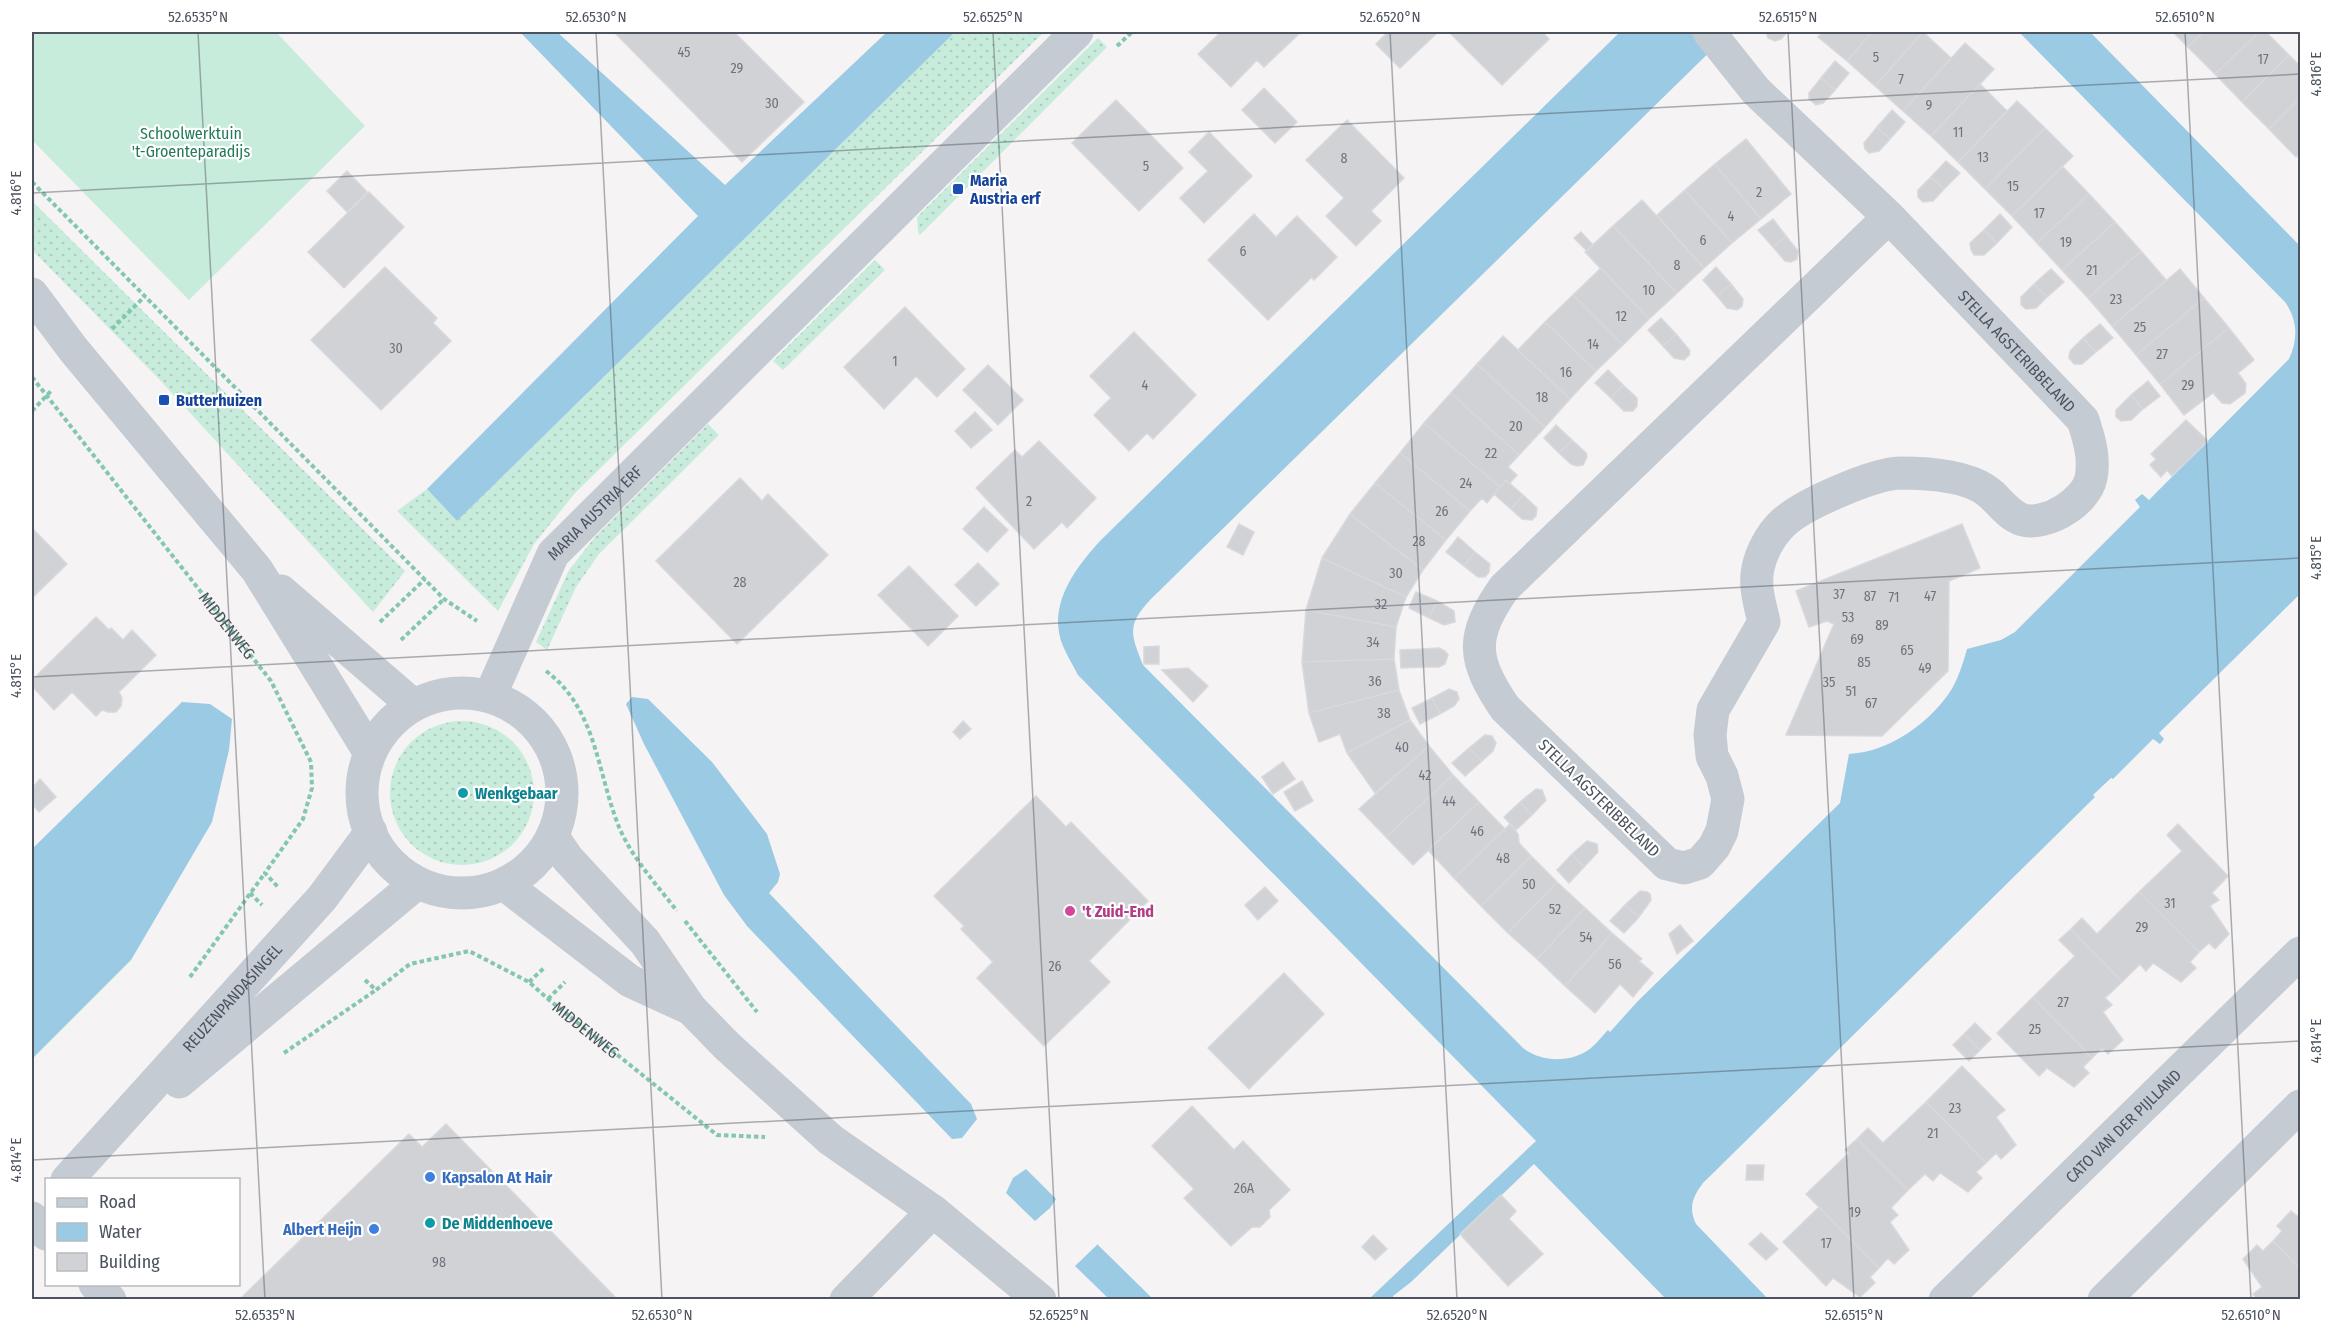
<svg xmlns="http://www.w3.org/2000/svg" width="2332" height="1331" font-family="'Fira Sans Condensed',sans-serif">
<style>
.grass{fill:url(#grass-dots)}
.garden{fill:#c8ecdb}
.water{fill:#9acae4}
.building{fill:#d0d2d6;stroke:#d8d8dd;stroke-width:1.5}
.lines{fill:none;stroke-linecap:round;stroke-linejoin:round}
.path{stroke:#83c7af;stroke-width:4;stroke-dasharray:4.5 3;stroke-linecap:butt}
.minor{stroke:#c5cbd2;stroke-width:33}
.ticks{fill:none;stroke:#4c535e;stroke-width:1.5;stroke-opacity:0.45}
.transit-dot{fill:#1a4fb4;stroke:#fff;stroke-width:2}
.culture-dot{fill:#0f9aa8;stroke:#fff;stroke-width:2}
.hotel-dot{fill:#d1479c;stroke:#fff;stroke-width:2}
.shop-dot{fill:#3f7fe0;stroke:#fff;stroke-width:2}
.labels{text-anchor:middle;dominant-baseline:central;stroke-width:4.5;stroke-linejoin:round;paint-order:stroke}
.number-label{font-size:14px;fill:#6d737c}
.park-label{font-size:16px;fill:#237a5a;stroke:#fff}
.transit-label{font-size:16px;font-weight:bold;fill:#164399;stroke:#fff;text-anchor:start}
.street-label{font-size:16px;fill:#4c535e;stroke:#fff}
.culture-label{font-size:16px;font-weight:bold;fill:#0d838f;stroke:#fff;text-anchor:start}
.hotel-label{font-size:16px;font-weight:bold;fill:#b23c85;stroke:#fff;text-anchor:start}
.shop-label{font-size:16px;font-weight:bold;fill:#366cbe;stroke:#fff;text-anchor:start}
.neatline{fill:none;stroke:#4c535e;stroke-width:2}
.ticks-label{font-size:15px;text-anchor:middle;fill:#4c535e}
</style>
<defs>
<pattern id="grass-dots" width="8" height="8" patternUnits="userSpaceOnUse" patternTransform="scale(1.5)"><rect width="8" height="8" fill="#c8ecdb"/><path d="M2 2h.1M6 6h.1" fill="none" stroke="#adccbe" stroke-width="1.8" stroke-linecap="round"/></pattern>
</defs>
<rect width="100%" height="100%" fill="#f5f3f3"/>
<path class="grass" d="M955,32H1044L575,493L534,544L498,611L397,511L427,489L457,521Z
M1098,38L1107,47L920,235L918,232L917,217Z
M32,201L405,571L373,612L158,378L32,250Z
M875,260L885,270L783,370L773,361Z
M708,424L719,435L599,554L576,587L547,650L536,642L569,570L595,537Z
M390 793a72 72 0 1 1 144 0a72 72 0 1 1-144 0Z"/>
<path class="garden" d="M32,32H276L365,126L189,300L32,140Z"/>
<path class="water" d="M520,32H557L725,185L887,32H955L457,521L427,489L698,216Z
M1620,32H1730L1151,599C1126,625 1131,635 1143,665L1523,1048C1542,1063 1572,1063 1591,1048C1597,1043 1602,1036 1608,1030L1610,1032L1637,1002L1840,803L1849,754C1886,752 1922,728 1944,700C1956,686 1962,667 1967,649L2001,640L2015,632L2140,507L2135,500L2142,494L2149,500L2289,359C2298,340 2298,320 2285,302L2019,32H2090L2300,246V594L2159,733L2164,739L2160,744L2153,739L2113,779L2111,778L2093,795L2095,797L1703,1183C1693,1196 1688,1208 1696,1224L1768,1299H1666L1534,1164L1411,1282L1393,1296V1299H1369L1536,1141L1078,675C1073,665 1067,656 1063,646C1046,606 1076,567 1101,540Z
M632,697L648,699L712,762L767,834L780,874L778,882L769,893L971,1104L977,1119L962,1138L952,1139L747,926L724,895L644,744L626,704Z
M182,702L210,704L232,719L229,750L212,822L131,960L32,1059V849Z
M1026,1169L1056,1199L1050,1208L1035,1221L1006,1193L1013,1178Z
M1098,1244V1245L1153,1299H1109L1075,1266Z"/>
<path class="building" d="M614,32H734L804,102L742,162Z
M1221,32H1301L1264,67L1257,60L1231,87L1198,54Z
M1388,32H1438L1400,68L1376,44Z
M1449,32H1542L1549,39L1502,85Z
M1766,32H1787L1781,39L1775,41L1768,38Z
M1823,32H1872L1847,61L1818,37Z
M1872,32H1923L1875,86L1847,61Z
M1923,32L1951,58L1903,111L1875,86Z
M2173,32H2204L2188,47Z
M2204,32H2259L2215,74L2188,47Z
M2259,32H2266L2289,55L2242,102L2215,74Z
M1965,43L1994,69L1931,136L1903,111Z
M2289,55L2300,66V98L2269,129L2242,102Z
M1835,61L1849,73L1835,90L1821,78Z
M1821,78L1835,90L1823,103L1816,105L1809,99V93Z
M1980,84L2007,111L1958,162L1931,136Z
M1264,88L1297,122L1275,143L1242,110Z
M2300,98V153L2296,157L2269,129Z
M1116,100L1183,168L1139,211L1072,143Z
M2017,101L2045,128L1985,189L1958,162Z
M1892,110L1905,122L1890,139L1877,127Z
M1347,120L1404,178L1371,211L1381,221L1356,246L1326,216L1344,198L1306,160Z
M1877,127L1890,139L1879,151L1869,153L1865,149L1864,143Z
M2045,128L2073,156L2012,216L1985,189Z
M1209,132L1252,176L1204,223L1180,198L1208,171L1189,152Z
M1746,139L1791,194L1761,219L1715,164Z
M1946,161L1960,173L1944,189L1931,177Z
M1715,164L1761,219L1732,243L1685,190Z
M2062,166L2089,194L2037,243L2012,216Z
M347,171L367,192L347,212L327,191Z
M1931,177L1944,189L1933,201L1923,202L1918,197V190Z
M1685,190L1732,243L1704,268L1657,215Z
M369,192L404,227L344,288L308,252Z
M2089,194L2115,222L2062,270L2037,243Z
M1642,200L1704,268L1677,293L1613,226Z
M1254,214L1276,237L1297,216L1337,257L1314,280L1312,277L1268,320L1208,260Z
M2000,214L2012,227L1997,243L1984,230Z
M1773,219L1786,236L1773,247L1758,230Z
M2115,222L2141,251L2088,298L2062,270Z
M1613,226L1677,293L1649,319L1585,252Z
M1984,230L1997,243L1984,255H1974L1971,250L1970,243Z
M1581,232L1593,245L1587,251L1574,238Z
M1786,236L1798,251L1797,259L1791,262L1785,261L1773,247Z
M2141,251L2166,280L2112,326L2088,298Z
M385,267L437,318L433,323L451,341L381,410L311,340Z
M1716,267L1731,284L1717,296L1703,280Z
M1601,268L1649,319L1623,345L1573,295Z
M2051,269L2064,282L2047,297L2034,284Z
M2180,269L2204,298L2136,355L2112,326Z
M1731,284L1743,299L1742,306L1737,310L1727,308L1717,296Z
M2034,284L2047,297L2036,308L2026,309L2021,305V297Z
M1573,295L1623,345L1596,371L1545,322Z
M2204,298L2229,328L2160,384L2136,355Z
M905,307L965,369L937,397L916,376L884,409L844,367Z
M1661,318L1676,334L1663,346L1648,330Z
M1545,322L1596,371L1570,399L1518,350Z
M2100,324L2113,338L2096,352L2083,338Z
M2229,328L2254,360L2238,373L2246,384L2245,393L2230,404L2222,403L2213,393L2184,415L2160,384Z
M1134,332L1196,395L1153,439L1147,433L1129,451L1094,415L1111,398L1090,376Z
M1676,334L1690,351L1689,355L1684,360L1674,358L1663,346Z
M1503,336L1570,399L1545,427L1477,364Z
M2083,338L2096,352L2082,364H2074L2069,358L2070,351Z
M1477,364L1545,427L1519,455L1451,393Z
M988,365L1023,400L998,425L963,390Z
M1608,370L1623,385L1611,398L1595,383Z
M2148,381L2160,396L2143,409L2131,395Z
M1623,385L1637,398V406L1633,411H1624L1611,398Z
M1451,393L1519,455L1508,467L1517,475L1509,484L1506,480L1500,487L1424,423Z
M2131,395L2143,409L2131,420L2121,421L2116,417V410Z
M975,412L992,430L971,448L955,431Z
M2186,420L2208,441L2172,476L2167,470L2161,477L2150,465L2156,459L2151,454Z
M1424,423L1500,487L1487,503L1482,498L1470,511L1400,453Z
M1556,425L1572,440L1559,453L1544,438Z
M1572,440L1586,453L1587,457L1583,465L1577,466L1571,464L1559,453Z
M1039,441L1096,498L1067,528L1062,522L1034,549L976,488L1015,450L1022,457Z
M1400,453L1470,511L1446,540L1375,483Z
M740,478L762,501L768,494L828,555L737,644L656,561Z
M1506,480L1523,495L1511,509L1494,494Z
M1375,483L1446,540L1423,570L1350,514Z
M1523,495L1537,508L1536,516L1532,520L1522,519L1511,509Z
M984,507L1008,530L987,552L963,529Z
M1350,514L1423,570L1406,597L1322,558Z
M1239,524L1254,532L1243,555L1227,547Z
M1962,524L1980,568L1949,581L1948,671L1882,736L1786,735L1834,624L1827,621L1809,627L1796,591Z
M32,528L67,564L32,598Z
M1458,537L1475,552L1464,566L1446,552Z
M1475,552L1490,564L1489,572L1485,577H1478L1464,566Z
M1322,558L1406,597L1396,627L1306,610Z
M978,563L999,584L976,606L955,585Z
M909,566L958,616L928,646L878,595Z
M1416,592L1437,601L1429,618L1409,608Z
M1437,601L1454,611L1455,622L1444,625L1429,618Z
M1306,610L1396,627L1394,659L1302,662Z
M96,617L109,630L111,628L123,640L132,630L156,655L119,692L122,698L121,706L116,712H108L102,710L96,716L72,692L54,710L32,686V680Z
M1159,646V664H1144V647Z
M1439,648L1445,651L1448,655L1445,664L1439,667H1424L1423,649Z
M1423,649L1424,667L1401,668L1400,650Z
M1394,659L1399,690L1309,713L1302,662Z
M1188,668L1208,686L1193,702L1162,670Z
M1449,689L1457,692L1459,699L1454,706L1440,714L1432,698Z
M1399,690L1410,720L1347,753L1340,734L1319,742L1309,713Z
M1432,698L1440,714L1420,724L1412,708Z
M1410,720L1429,746L1375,793L1347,753Z
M963,721L971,729L960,739L953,732Z
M1485,735L1492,736L1496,743L1493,751L1482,761L1469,748Z
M1429,746L1453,775L1386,837L1359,809Z
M1469,748L1482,761L1465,776L1452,763Z
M1283,762L1295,779L1273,794L1262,777Z
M1453,775L1479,802L1413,865L1386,837Z
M40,779L56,797L39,812L32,804V788Z
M1302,781L1313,801L1295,811L1284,792Z
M1536,789L1542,790L1546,800L1532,815L1520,802Z
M1036,796L1066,827L1071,822L1148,901L1089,961L1110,982L1044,1046L977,978L993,962L961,929L964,926L934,896Z
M1479,802L1505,829L1454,878L1428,850Z
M1520,802L1532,815L1516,830L1504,817Z
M1510,824L1518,834L1519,843L1531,856L1481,906L1454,878Z
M2178,824L2228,876L2212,893L2219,900L2210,906L2229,934L2215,949L2209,943L2199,952L2139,892L2182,851L2167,835Z
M1587,841L1597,844L1598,852L1584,867L1572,854Z
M1572,854L1584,867L1569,883L1557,870Z
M1531,856L1557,882L1508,933L1481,906Z
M1557,882L1585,908L1537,959L1508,933Z
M1265,887L1278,901L1258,920L1245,905Z
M1640,891L1647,892L1650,894L1651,900L1639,917L1625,905Z
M2139,892L2199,952L2190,962L2196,968L2181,982L2153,963L2146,971L2140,964L2122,982L2071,929L2082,918L2097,934Z
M1625,905L1639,917L1624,933L1610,921Z
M1585,908L1612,933L1565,986L1537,959Z
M1680,925L1693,941L1677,954L1669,934Z
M2071,929L2122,982L2105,998L2112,1005L2103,1012L2123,1040L2108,1054L2102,1048L2092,1058L2033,997L2075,956L2059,940Z
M1612,933L1642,959L1639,961L1653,973L1633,997L1620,984L1595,1013L1565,986Z
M1284,973L1324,1014L1249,1089L1208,1048Z
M2033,997L2092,1058L2083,1067L2089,1073L2074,1087L2047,1068L2039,1076L1997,1033Z
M1975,1023L1991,1039L1980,1050L1964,1034Z
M1964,1034L1980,1050L1969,1061L1953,1045Z
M1962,1066L2005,1110L1996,1117L2016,1145L2001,1159L1996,1153L1986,1163L1926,1102Z
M1926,1102L1986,1163L1976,1172L1982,1178L1968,1192L1940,1173L1933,1181L1925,1174L1908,1190L1857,1139L1868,1128L1883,1143Z
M1192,1106L1234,1150L1243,1141L1290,1190L1269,1210L1270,1217L1260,1227H1252L1231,1246L1184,1198L1194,1189L1152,1146Z
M446,1124L618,1300H239L409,1134L422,1147Z
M1857,1139L1908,1190L1891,1208L1898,1215L1890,1222L1909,1250L1894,1264L1888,1258L1879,1268L1806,1194L1849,1153L1845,1150Z
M1747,1165H1764L1763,1180H1746Z
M1501,1195L1516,1211L1509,1219L1543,1254L1508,1286L1460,1234Z
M1819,1207L1879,1268L1870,1277L1875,1283L1860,1297L1833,1278L1826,1286L1783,1242Z
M2291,1211L2300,1218V1269L2273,1241L2282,1231L2277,1226Z
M1761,1233L1778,1249L1766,1260L1749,1244Z
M1373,1235L1387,1249L1375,1260L1362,1247Z
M2273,1241L2300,1269V1300H2259L2253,1294L2262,1287L2243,1259L2257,1245L2263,1251Z"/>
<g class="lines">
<g class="path">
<path d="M1117,46L1132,32"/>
<path d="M32,182L444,599L477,621"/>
<path d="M112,329L145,296"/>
<path id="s1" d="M32,377L271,681L311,762L312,788L303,819L265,873L278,887"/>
<path d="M32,411L52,390"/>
<path d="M380,622L425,579"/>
<path d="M401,640L444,599"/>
<path d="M546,671C597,709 597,773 619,827C632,858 657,885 677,911"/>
<path d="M250,893L262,905"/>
<path d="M685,921L757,1012"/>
<path d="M190,977L265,873"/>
<path id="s2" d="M365,980L376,990L410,964L469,951L529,982L548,999L717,1135L765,1137"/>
<path d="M529,982L544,968"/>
<path d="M548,999L565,982"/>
<path d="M284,1053L376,990"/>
</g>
<g class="minor">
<path id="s3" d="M1709,32L1756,91L1889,217L2083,420C2089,439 2095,457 2091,478C2086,502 2047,526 2023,520C2010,516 2001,504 1992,495C1981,485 1964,479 1950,477C1935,474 1916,473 1900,473C1873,474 1800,505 1781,525C1770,536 1761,553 1758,568C1754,586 1760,605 1764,622L1713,710L1710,735L1712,756L1722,776L1728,799L1722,831L1714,847L1700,863L1684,868L1667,864L1505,708C1472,659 1470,637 1504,588L1889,217"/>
<path d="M32,294L73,349L257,570L370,753"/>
<path d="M281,591L413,705"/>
<circle cx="462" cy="793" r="100"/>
<path id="s4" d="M490,696L553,554L1077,32"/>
<path d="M553,837L568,859L645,942L691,1009L727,1046L831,1140L933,1211L1040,1300"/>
<path d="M504,884L630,981L691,1009"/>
<path d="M179,1082L417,883"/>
<path id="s5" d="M67,1180L322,898L371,832"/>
<path d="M32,1218L46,1234"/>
<path d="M95,1284L110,1300"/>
<path d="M846,1300L933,1211"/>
<path id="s6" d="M1945,1300L2300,953"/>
<path d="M2104,1300L2300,1106"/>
</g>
</g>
<path class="ticks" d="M198,32L265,1300M596,32L662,1300M993,32L1059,1300M1390,32L1457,1300M1788,32L1854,1300M2185,32L2251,1300M32,193L2300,74M32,677L2300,558M32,1160L2300,1041"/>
<g class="transit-dot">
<rect x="952" y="183" width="12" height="12" rx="3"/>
<rect x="158" y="394" width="12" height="12" rx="3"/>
</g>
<g class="culture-dot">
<circle cx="463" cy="793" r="6"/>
<circle cx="430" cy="1223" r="6"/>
</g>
<circle class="hotel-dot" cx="1070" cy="911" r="6"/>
<g class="shop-dot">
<circle cx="430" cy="1177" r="6"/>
<circle cx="374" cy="1229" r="6"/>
</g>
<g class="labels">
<g class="number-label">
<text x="684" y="52">45</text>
<text x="1876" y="57">5</text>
<text x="2263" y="59">17</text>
<text x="737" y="68">29</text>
<text x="1901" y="79">7</text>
<text x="772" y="103">30</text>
<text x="1929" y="105">9</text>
<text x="1958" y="132">11</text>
<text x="1983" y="157">13</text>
<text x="1344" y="158">8</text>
<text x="1146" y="166">5</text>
<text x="2013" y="186">15</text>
<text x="1759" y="192">2</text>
<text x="2039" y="213">17</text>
<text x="1731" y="216">4</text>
<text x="1703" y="240">6</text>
<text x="2066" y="242">19</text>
<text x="1243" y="251">6</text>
<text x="1677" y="265">8</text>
<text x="2092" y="270">21</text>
<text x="1649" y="290">10</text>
<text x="2116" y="299">23</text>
<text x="1621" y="316">12</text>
<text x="2140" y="327">25</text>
<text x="1593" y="344">14</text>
<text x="396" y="348">30</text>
<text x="2162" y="354">27</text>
<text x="895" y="361">1</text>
<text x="1566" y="372">16</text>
<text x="1145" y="385">4</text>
<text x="2188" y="385">29</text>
<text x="1542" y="397">18</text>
<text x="1516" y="426">20</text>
<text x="1491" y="453">22</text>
<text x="1466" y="483">24</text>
<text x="1029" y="501">2</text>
<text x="1442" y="511">26</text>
<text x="1419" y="541">28</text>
<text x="1396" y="573">30</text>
<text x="740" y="582">28</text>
<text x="1839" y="594">37</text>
<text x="1870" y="596">87</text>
<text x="1930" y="596">47</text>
<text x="1894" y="597">71</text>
<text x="1381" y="604">32</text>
<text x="1848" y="617">53</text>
<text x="1882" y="625">89</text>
<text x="1857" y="639">69</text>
<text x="1373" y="642">34</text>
<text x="1907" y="650">65</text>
<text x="1864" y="662">85</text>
<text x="1925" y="668">49</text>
<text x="1375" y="681">36</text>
<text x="1829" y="682">35</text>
<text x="1851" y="691">51</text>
<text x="1871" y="703">67</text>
<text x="1384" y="713">38</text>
<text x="1402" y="747">40</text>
<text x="1425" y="775">42</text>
<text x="1449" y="801">44</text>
<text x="1477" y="831">46</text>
<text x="1503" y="858">48</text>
<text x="1529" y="884">50</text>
<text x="2170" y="903">31</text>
<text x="1555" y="909">52</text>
<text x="2142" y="927">29</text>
<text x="1586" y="937">54</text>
<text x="1615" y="964">56</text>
<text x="1055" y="966">26</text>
<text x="2063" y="1002">27</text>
<text x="2035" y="1029">25</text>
<text x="1955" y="1108">23</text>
<text x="1933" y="1133">21</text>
<text x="1244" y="1188">26A</text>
<text x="1855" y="1212">19</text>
<text x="1826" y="1243">17</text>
<text x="439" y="1262">98</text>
</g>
<g class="park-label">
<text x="191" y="133">Schoolwerktuin<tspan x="191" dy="18">'t-Groenteparadijs</tspan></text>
</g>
<g class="transit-label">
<text x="970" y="180">Maria<tspan x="970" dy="18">Austria erf</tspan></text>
<text x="176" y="400">Butterhuizen</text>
</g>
<g class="street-label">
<text stroke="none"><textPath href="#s3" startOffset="444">STELLA AGSTERIBBELAND</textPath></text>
<text stroke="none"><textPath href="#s4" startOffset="214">MARIA AUSTRIA ERF</textPath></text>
<text stroke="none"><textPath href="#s1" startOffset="316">MIDDENWEG</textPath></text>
<text transform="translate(1599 798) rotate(44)">STELLA AGSTERIBBELAND</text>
<text stroke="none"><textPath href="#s5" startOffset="246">REUZENPANDASINGEL</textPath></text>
<text stroke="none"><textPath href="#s2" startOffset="260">MIDDENWEG</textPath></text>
<text stroke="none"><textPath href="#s6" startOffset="249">CATO VAN DER PIJLLAND</textPath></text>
</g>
<g class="culture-label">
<text x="475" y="793">Wenkgebaar</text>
<text x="442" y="1223">De Middenhoeve</text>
</g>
<g class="hotel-label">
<text x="1082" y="911">'t Zuid-End</text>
</g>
<g class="shop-label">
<text x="442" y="1177">Kapsalon At Hair</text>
<text x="362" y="1229" text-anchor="end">Albert Heijn</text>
</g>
</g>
<rect width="2332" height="1331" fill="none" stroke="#ffffff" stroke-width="66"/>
<rect x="45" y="1178" width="195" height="108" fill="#ffffff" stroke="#b7babf" stroke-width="1.5"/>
<rect x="57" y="1198" width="30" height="9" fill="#c5cbd2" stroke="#b7babf" stroke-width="1.5"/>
<text x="99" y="1208" font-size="18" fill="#4c535e">Road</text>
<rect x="57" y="1223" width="30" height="18" fill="#9acae4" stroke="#b7babf" stroke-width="1.5"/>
<text x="99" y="1238" font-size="18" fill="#4c535e">Water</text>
<rect x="57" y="1253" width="30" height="18" fill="#d0d2d6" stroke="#b7babf" stroke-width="1.5"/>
<text x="99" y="1268" font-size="18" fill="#4c535e">Building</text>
<rect x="33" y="33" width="2266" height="1265" class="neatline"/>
<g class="ticks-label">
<text x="198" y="22">52.6535°N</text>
<text x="596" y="22">52.6530°N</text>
<text x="993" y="22">52.6525°N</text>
<text x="1390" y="22">52.6520°N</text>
<text x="1788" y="22">52.6515°N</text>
<text x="2185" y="22">52.6510°N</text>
<text transform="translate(2316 74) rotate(-90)" y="5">4.816°E</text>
<text transform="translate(16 193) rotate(-90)" y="5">4.816°E</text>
<text transform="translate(2316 558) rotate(-90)" y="5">4.815°E</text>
<text transform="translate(16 676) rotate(-90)" y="5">4.815°E</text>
<text transform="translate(2316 1041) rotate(-90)" y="5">4.814°E</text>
<text transform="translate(16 1160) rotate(-90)" y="5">4.814°E</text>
<text x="265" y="1320">52.6535°N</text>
<text x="662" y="1320">52.6530°N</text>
<text x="1059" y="1320">52.6525°N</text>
<text x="1457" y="1320">52.6520°N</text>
<text x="1854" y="1320">52.6515°N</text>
<text x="2251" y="1320">52.6510°N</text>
</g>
</svg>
